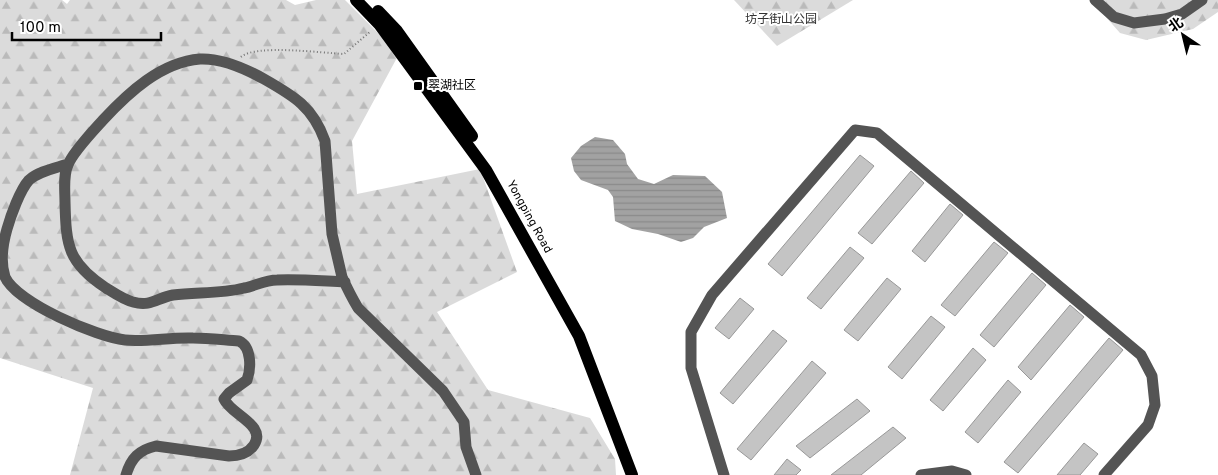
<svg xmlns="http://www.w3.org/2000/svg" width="1218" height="475" font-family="Overpass,'Noto Sans SC',sans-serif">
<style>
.forest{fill:url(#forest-firs)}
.water{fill:url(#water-rules)}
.building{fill:#c4c4c4;stroke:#989898}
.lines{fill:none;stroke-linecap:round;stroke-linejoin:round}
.path{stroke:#767676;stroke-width:2;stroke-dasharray:1 2.5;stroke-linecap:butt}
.minor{stroke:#545454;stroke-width:11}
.major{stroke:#000;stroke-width:12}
.poi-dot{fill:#000;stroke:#fff;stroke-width:2}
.labels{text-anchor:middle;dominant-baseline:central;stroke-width:4;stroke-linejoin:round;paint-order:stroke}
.park-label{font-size:12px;fill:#323232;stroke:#fff}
.poi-label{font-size:12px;fill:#000;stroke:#fff;text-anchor:start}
.street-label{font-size:12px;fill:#000;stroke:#fff}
</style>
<defs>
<pattern id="forest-firs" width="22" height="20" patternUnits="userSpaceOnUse" patternTransform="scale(1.25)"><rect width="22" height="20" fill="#dbdbdb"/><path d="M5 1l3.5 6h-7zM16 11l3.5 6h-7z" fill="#bababa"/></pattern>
<pattern id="water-rules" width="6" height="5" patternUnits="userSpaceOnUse" patternTransform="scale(1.25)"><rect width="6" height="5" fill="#a2a2a2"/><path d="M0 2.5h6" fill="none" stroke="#8a8a8a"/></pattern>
</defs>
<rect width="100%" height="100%" fill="#fff"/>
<path class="forest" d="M0,0H62L67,4L70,0H286L295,5L316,0H345L399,54L352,141L357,194L480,169L517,272L437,312L488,390L590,418L615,459L616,475H70L93,388L0,358Z
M734,0H853L777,46Z
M1091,0H1218V12L1193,29L1146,40L1120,33Z"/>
<path class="water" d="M595,137L613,140L625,154L627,164L638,179L654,184L673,175L705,176L722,192L727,218L704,227L693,238L681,242L658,234L632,229L615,221L613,197L608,190L581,180L574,171L571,158L581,146Z"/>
<path class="building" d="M860,155L874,166L782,276L768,264Z
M911,171L924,183L872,244L858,233Z
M950,204L963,215L925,262L912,251Z
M994,242L1008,253L955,316L941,305Z
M850,247L864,258L821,309L807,298Z
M1032,273L1046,285L994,347L980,335Z
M887,278L901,289L858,341L844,330Z
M740,298L754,309L729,339L715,328Z
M1070,305L1084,317L1031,380L1018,367Z
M931,316L945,327L902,379L888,367Z
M773,330L787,341L733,404L720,393Z
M1109,338L1123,350L1018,473L1004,462Z
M973,348L986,360L943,411L930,400Z
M812,361L826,373L751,460L737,449Z
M1008,380L1021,392L978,443L965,432Z
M857,399L870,411L810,458L796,446Z
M893,427L906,438L861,475H831Z
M1084,443L1098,454L1080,475H1057Z
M787,459L801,470L796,475H774Z"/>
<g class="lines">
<path class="path" d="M241,57C255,44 323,53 344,54L371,31"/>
<path class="minor" d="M1095,0L1114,17L1134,23L1165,19L1182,14L1202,0
M68,164C56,168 39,171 29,180C20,190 11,215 7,229C3,243 0,262 5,277C17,303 97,337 125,340C147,342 171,337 193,338C208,338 224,340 239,341C252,347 251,369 247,380L229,393L224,399C231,415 267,425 254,445C248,454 238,456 229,456L156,446C139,450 131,458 126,475
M345,282C322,281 299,279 277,280C265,280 255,286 244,288C221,294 196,292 173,295C157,298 151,307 133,302C124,300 114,293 106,288C68,263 66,246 65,202C65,191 63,175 68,165C72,153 94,130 103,120C128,93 161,62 200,59C221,58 246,69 264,79C294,96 313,107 325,141L332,234L342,277C347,288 352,298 358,308L443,391L464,422L466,447L476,475
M724,475L691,368V332L712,295L855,130L877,133L1141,355L1152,376L1155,405L1148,425L1104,475
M921,475L952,471L966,475"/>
<path class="major" d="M356,0L379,24L486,170L579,336L632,475
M378,11L397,31L472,136"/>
</g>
<rect class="poi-dot" x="413" y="81" width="10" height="10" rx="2.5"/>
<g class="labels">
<g class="park-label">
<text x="781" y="20">坊子街山公园</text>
</g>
<g class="poi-label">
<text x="428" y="86">翠湖社区</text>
</g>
<g class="street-label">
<text transform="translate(529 217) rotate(61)">Yongping Road</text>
</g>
</g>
<g transform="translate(1183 35) rotate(325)" stroke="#ffffff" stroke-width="4" paint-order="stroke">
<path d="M0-4L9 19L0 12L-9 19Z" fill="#000000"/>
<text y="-8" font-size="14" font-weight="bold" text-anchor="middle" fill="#000000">北</text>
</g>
<path d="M12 32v8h149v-8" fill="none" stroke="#000000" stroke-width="2.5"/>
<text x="20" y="32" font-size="15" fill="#000000" stroke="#ffffff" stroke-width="4" paint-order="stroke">100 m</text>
</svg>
